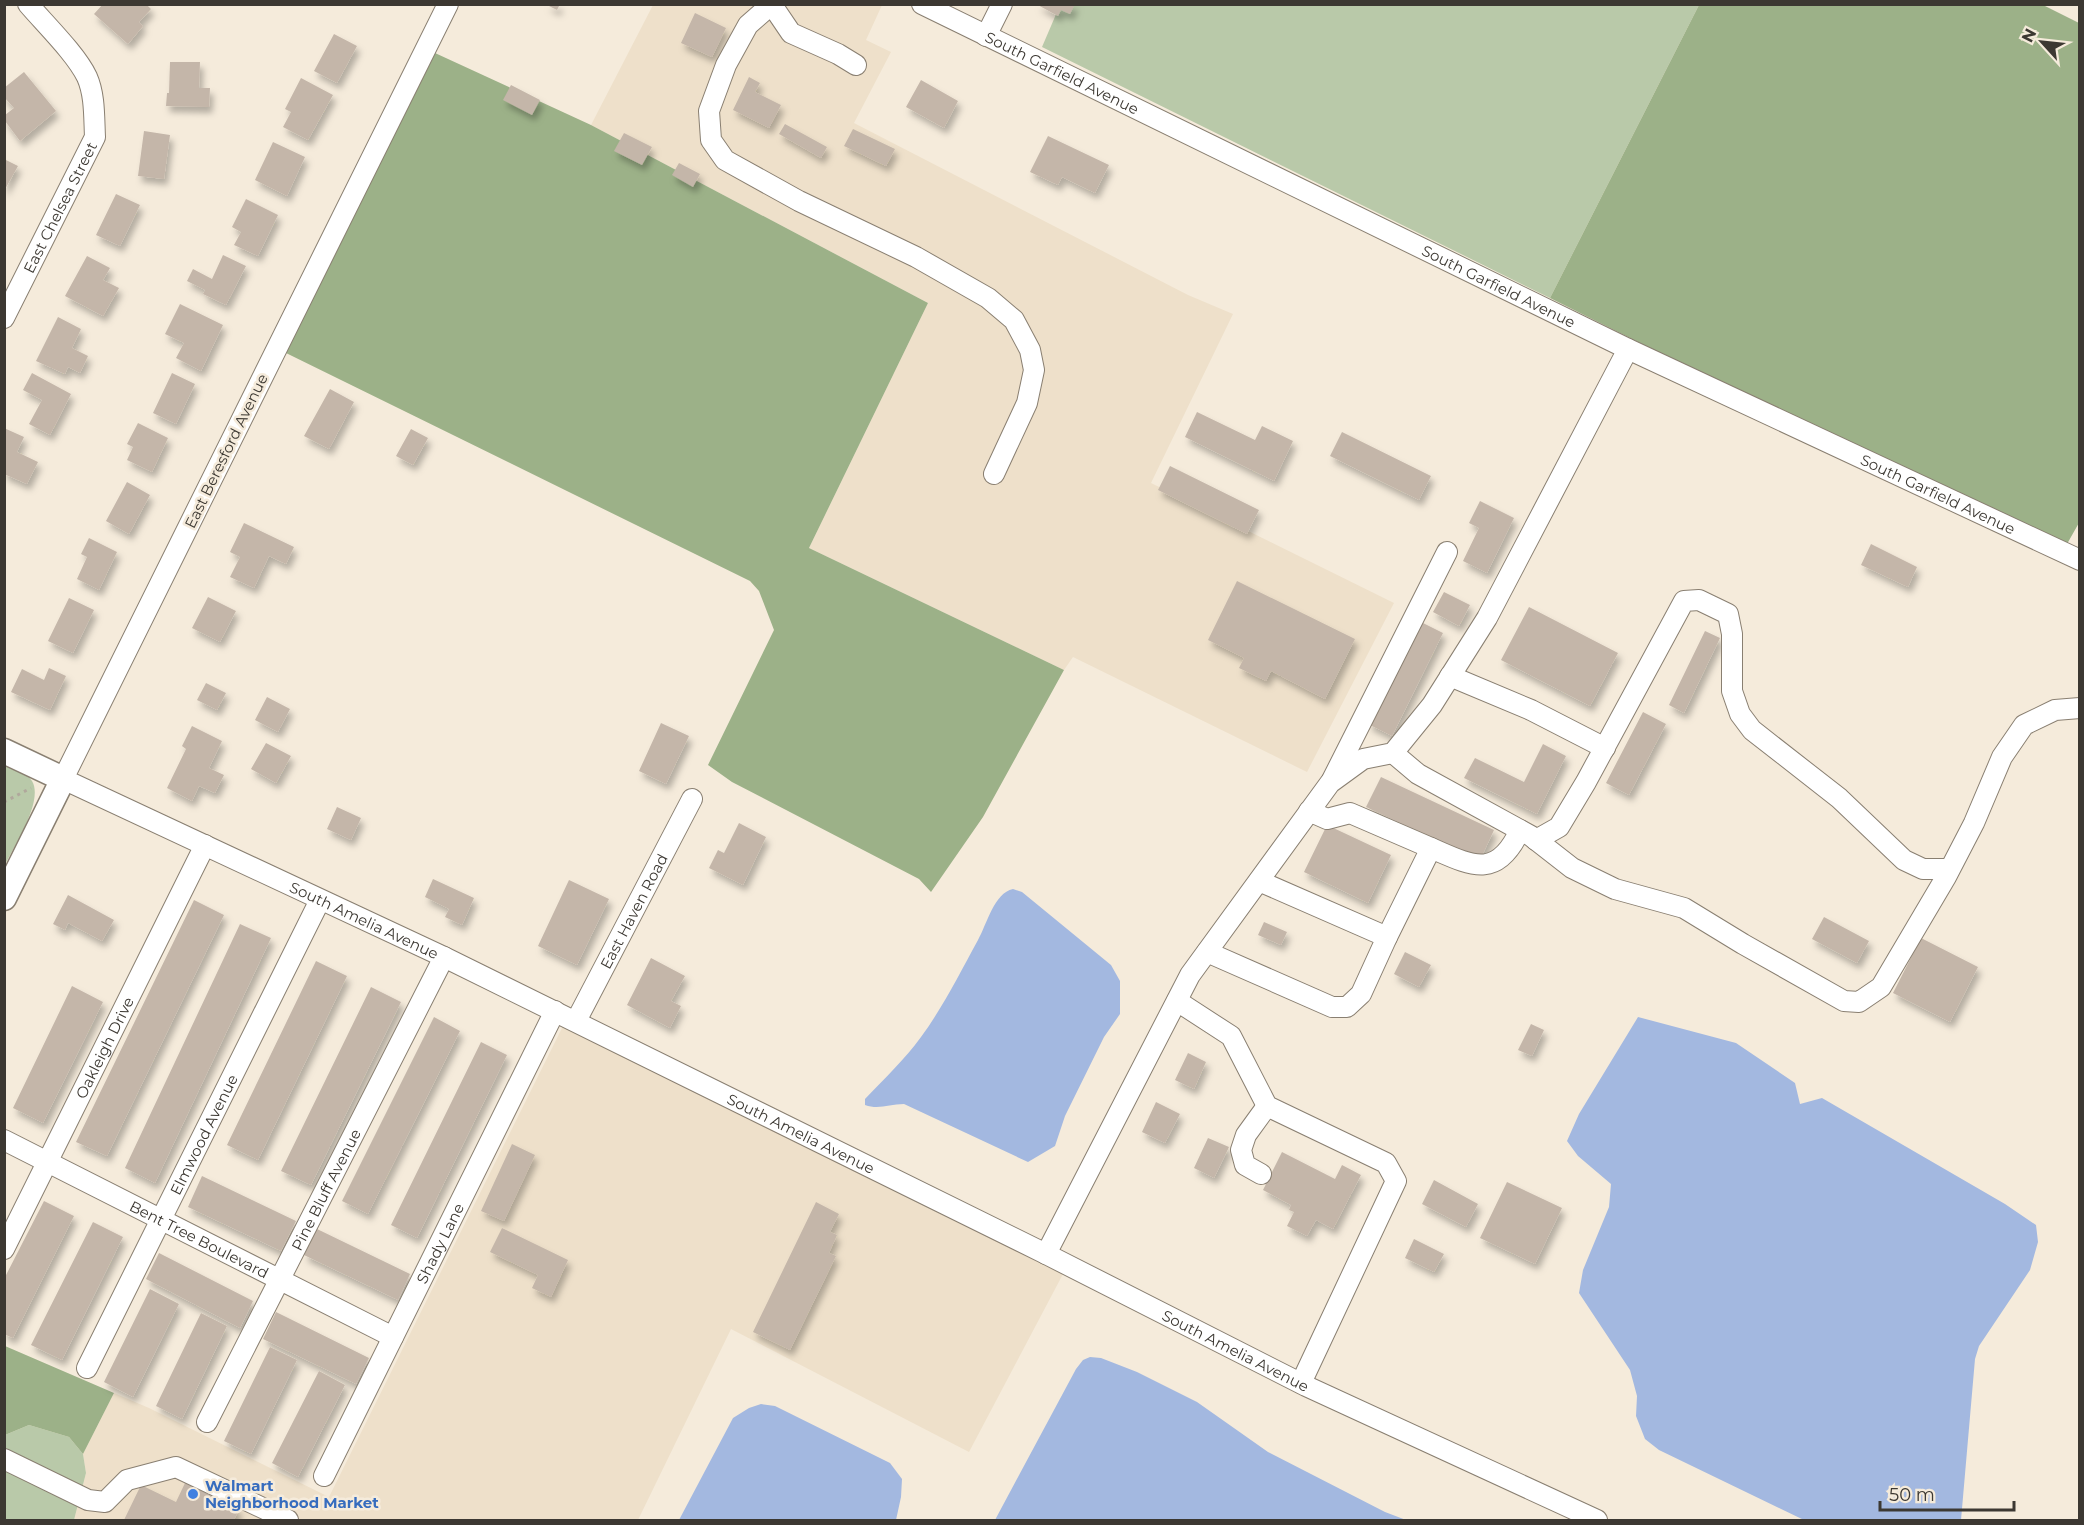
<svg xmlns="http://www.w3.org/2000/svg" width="2084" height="1525" font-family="Montserrat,sans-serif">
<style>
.built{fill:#eee0ca}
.green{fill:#b9c9a9}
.forest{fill:#9cb188}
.water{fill:#a3b8e0}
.building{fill:#c4b6a9;filter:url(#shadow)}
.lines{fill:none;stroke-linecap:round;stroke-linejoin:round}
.minor-casing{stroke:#897f71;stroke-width:22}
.major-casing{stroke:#897f71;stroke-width:27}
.path{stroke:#b0a89c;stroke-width:3;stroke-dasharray:3 4.5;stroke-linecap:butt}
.minor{stroke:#fff;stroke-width:20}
.major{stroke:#fff;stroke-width:24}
.shop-dot{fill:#3f7fe0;stroke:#f5ebdb;stroke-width:2}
.labels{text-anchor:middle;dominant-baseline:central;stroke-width:5;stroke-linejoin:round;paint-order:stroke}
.street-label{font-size:15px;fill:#3c3832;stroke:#f5ebdb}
.shop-label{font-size:15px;font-weight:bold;fill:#366cbe;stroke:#f5ebdb;text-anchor:start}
</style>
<defs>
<filter id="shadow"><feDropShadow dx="3.5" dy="6" stdDeviation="3" flood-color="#0004"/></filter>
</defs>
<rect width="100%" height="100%" fill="#f5ebdb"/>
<path class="built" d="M653,5H882L866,40L891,52L854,123L1188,295L1233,314L1151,483L1394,603L1307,772L1073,657L1064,670L809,548L928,303L591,125Z
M563,1026L1063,1274L969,1452L731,1329L638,1520H74L86,1473L83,1454L114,1393L149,1408L329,1497Z"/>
<path class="green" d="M1060,5H1699L1550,298L1042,47Z
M5,763C14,768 26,772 32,781C44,801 14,846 5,865Z
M29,1425L69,1437L83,1454L86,1473L74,1520H5V1435Z"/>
<path class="forest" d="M1699,5H2043L2079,23L2080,521L2067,544L1670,358L1550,298Z
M435,53L591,125L928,303L809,548L1064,670L983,817L931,892L919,879L732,782L708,765L774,630L759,591L750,581L286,353Z
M5,1346L114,1393L83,1454L69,1437L29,1425L5,1435Z"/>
<path class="water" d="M1013,889L1022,892L1111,965L1120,981V1014L1104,1037L1065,1116L1055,1146L1028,1162L904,1104C889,1104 879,1110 865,1105V1099C884,1079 905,1059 921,1037C943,1007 960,973 978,940C987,924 994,893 1013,889Z
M1638,1017L1736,1043L1795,1083L1800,1104L1822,1098L2005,1204L2036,1225L2038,1242L2030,1270L1979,1346L1975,1359L1961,1520H1804L1659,1450L1645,1439L1636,1416L1637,1396L1630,1370L1579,1293L1583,1270L1609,1207L1611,1184L1578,1156L1567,1141L1579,1114Z
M1090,1357L1101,1358L1137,1372L1197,1402L1268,1452L1385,1512L1406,1520H995L1076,1369L1083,1360Z
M761,1404L775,1406L890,1463L902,1479L901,1497L896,1520H679L733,1418L749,1408Z"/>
<path class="building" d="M103,4H146L151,9L139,22L143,26L128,44L94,14Z
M545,4H560L557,10Z
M1036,4H1075L1070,14L1061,10L1058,16Z
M695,13L726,28L712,57L681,43Z
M334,34L357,46L337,83L314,71Z
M170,62H200L199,88H210L209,107L166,106L167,93H169Z
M24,72L56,111L20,141L5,121V115L14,108L4,97V88Z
M749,77L760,83L755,92L781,105L769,128L733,110Z
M301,78L333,95L308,140L283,127L291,112L285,109Z
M921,80L958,101L944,128L906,107Z
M511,85L540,100L532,115L503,100Z
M785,124L827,147L821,158L779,134Z
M853,129L895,149L886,166L844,146Z
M144,131L170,135L164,179L138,176Z
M624,133L652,147L642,165L614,151Z
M1048,136L1109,165L1095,193L1062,177L1058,185L1030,172Z
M273,142L305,157L287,196L255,180Z
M4,159L18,166L4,191Z
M679,163L700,174L693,187L672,175Z
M116,194L140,205L120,246L96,235Z
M246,199L278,215L258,256L234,245L241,232L232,227Z
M223,255L246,266L226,305L203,294L205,290L187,281L193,269L212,279Z
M87,256L110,268L103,280L119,288L103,316L65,296Z
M180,304L223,325L201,371L176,358L184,343L165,334Z
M58,317L81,329L72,348L88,356L80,373L68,367L65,374L36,361Z
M32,373L71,394L50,435L29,424L42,400L23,390Z
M172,373L195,384L176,424L153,413Z
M330,389L354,402L329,449L304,436Z
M1197,412L1255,440L1262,426L1293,441L1274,481L1185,437Z
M138,423L168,438L152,472L127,460L133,447L127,444Z
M4,428L24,437L17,452L38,462L27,484L4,474Z
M411,429L428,438L413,465L396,456Z
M1342,432L1431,476L1419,500L1330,456Z
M1170,466L1259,510L1247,534L1158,490Z
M127,482L150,495L129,534L106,521Z
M1480,501L1514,518L1487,573L1463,561L1479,528L1469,523Z
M244,523L294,547L286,564L269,556L254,588L230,577L240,557L230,552Z
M89,538L117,552L99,590L77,579L87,557L81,554Z
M1871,544L1917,567L1908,587L1861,565Z
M1237,581L1355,639L1325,699L1271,671L1266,681L1239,668L1244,658L1208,640Z
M1444,592L1470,605L1459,626L1433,612Z
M208,597L236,611L220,642L192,628Z
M69,598L94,610L73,653L48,641Z
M1529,607L1618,653L1590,706L1501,660Z
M1419,621L1443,633L1392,736L1368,724Z
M1705,631L1720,638L1684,713L1669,705Z
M49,668L66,676L50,710L11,692L22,669L44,680Z
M206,683L226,693L217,710L197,700Z
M267,697L290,709L278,732L255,720Z
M1643,712L1666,724L1629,795L1606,783Z
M661,723L689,736L666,784L639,771Z
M192,726L222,741L209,768L224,775L215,793L199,786L192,801L167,788L186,749L182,746Z
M266,743L291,756L276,783L251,769Z
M1543,744L1566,756L1537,814L1464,778L1475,758L1524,782Z
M1381,777L1494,830L1480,860L1366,807Z
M337,807L361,818L351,840L327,829Z
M739,823L766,837L743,885L709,868L718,850L724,853Z
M1327,825L1391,855L1368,903L1304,872Z
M433,879L474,898L462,925L445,917L449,909L425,897Z
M569,880L609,899L577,965L538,946Z
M68,895L114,920L102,941L68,923L65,930L53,924Z
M194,900L224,915L107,1156L76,1142Z
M1824,917L1869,941L1857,963L1812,939Z
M1264,922L1287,932L1281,945L1258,935Z
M240,924L271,938L155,1183L125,1168Z
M1921,938L1978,967L1950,1022L1893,993Z
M1405,952L1431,965L1419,987L1394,974Z
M651,958L685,976L671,1001L681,1006L670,1028L627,1005Z
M316,961L347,976L258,1160L227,1145Z
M72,986L103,1002L43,1123L13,1108Z
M371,987L401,1002L311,1185L281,1171Z
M434,1017L460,1031L368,1214L342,1201Z
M1531,1024L1544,1030L1532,1056L1518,1050Z
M481,1042L507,1055L417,1238L391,1225Z
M1188,1053L1206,1062L1194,1089L1175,1080Z
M1156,1102L1180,1114L1165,1143L1142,1132Z
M1208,1138L1229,1147L1214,1178L1194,1168Z
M512,1144L535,1155L504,1221L481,1211Z
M1282,1152L1335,1179L1342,1165L1361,1175L1333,1229L1316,1220L1307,1236L1287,1226L1294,1212L1289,1210L1291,1205L1263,1190Z
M202,1176L296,1221L281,1251L188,1207Z
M1434,1180L1478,1204L1466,1227L1422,1204Z
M1507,1182L1562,1208L1535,1264L1480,1238Z
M44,1201L74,1216L13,1338L4,1334V1279Z
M816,1202L839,1214L830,1232L837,1235L829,1253L836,1256L790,1350L753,1332Z
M93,1222L123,1237L62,1360L31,1345Z
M502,1228L568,1260L551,1297L532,1288L538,1275L490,1252Z
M317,1229L410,1274L398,1300L304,1255Z
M1414,1239L1444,1254L1434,1272L1405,1258Z
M159,1253L253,1301L240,1328L146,1279Z
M150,1289L179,1304L133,1397L104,1382Z
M276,1312L369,1358L356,1384L263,1339Z
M201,1313L227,1326L182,1419L156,1406Z
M270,1347L297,1360L251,1454L224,1441Z
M319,1371L345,1385L298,1477L272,1463Z
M185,1483L239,1509L234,1520H124L141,1485L176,1502Z"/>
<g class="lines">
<defs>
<g id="minor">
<path id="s1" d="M448,4L63,779L444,957L1046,1254L1306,1386L1597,1520"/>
<path d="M772,4L748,25L726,65L709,111L711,140L725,160L799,201L916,257L988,298L1014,320L1030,350L1034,370L1027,403L994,474"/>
<path id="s2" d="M922,4L1628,349L2080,560"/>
<path d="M772,5L791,33L838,54L856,65"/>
<path d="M986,36L1002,4"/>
<path id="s3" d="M4,318L95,137C94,117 95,95 87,77C76,54 45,24 28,4"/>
<path d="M1450,676L1531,710L1605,748"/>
<path d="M1393,753L1418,774L1531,836L1572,868L1615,889L1684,908L1743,944L1844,1001L1859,1002L1881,987L1946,877L1974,823L2002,757L2024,725L2055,710L2080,708"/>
<path d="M1332,780L1447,552"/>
<path d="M1309,811L1327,819L1350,813L1431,848"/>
<path d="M1536,840L1559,827L1586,782L1684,601L1699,600L1728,614L1732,634V691L1740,714L1752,730L1839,798L1904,860L1923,869H1949"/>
<path d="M1387,937L1431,848C1472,866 1497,880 1520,830"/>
<path d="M1207,952L1332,1007H1347L1361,994L1387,937L1259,881"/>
<path d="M1177,1001L1231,1036L1267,1106L1386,1163L1396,1181L1301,1383"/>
<path id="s4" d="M576,1021L692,799"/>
<path id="s5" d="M4,1140L393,1337"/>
<path d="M1261,1174L1245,1165L1241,1150L1246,1135L1267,1106"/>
<path id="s6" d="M4,1249L205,845"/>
<path d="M1046,1254L1190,975L1330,783L1363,759L1393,753L1432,705L1487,618L1628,349"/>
<path id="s7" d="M87,1368L320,900"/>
<path id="s8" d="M207,1422L444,957"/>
<path d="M4,1459L88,1500L105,1502L127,1480L176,1467L288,1520"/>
<path id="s9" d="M324,1476L555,1011"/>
</g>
<path id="major" d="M4,751L63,779L4,898"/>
</defs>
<use href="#minor" class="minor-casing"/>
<use href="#major" class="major-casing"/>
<path class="path" d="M4,802L31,788"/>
<use href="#minor" class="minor"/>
<use href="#major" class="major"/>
</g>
<circle class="shop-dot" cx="193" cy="1494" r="6"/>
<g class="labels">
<g class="street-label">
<text stroke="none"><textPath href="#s2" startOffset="156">South Garfield Avenue</textPath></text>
<text stroke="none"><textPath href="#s3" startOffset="124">East Chelsea Street</textPath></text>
<text stroke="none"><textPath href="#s2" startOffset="642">South Garfield Avenue</textPath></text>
<text transform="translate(226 451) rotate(-64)">East Beresford Avenue</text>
<text stroke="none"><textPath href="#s2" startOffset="1128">South Garfield Avenue</textPath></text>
<text stroke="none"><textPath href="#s4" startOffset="124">East Haven Road</textPath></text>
<text stroke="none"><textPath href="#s1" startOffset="1198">South Amelia Avenue</textPath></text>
<text stroke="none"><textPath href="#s6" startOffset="225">Oakleigh Drive</textPath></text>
<text stroke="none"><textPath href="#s1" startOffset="1684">South Amelia Avenue</textPath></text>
<text stroke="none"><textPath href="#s7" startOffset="261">Elmwood Avenue</textPath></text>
<text stroke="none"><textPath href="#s8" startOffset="261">Pine Bluff Avenue</textPath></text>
<text stroke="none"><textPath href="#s5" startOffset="219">Bent Tree Boulevard</textPath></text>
<text stroke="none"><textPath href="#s9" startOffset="260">Shady Lane</textPath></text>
<text stroke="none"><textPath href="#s1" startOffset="2170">South Amelia Avenue</textPath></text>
</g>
<g class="shop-label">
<text x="205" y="1485">Walmart<tspan x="205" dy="17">Neighborhood Market</tspan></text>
</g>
</g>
<rect width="2084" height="1525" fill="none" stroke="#3c3832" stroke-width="12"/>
<g transform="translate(2042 42) rotate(297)" stroke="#f5ebdb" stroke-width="4.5" paint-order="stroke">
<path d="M0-4.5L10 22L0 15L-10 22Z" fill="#3c3832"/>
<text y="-9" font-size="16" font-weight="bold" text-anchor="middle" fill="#3c3832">N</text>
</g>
<path d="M1880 1501v9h134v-9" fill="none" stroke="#3c3832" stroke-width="3"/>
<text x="1889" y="1501" font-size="18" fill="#3c3832" stroke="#f5ebdb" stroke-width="4.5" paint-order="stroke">50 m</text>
</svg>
